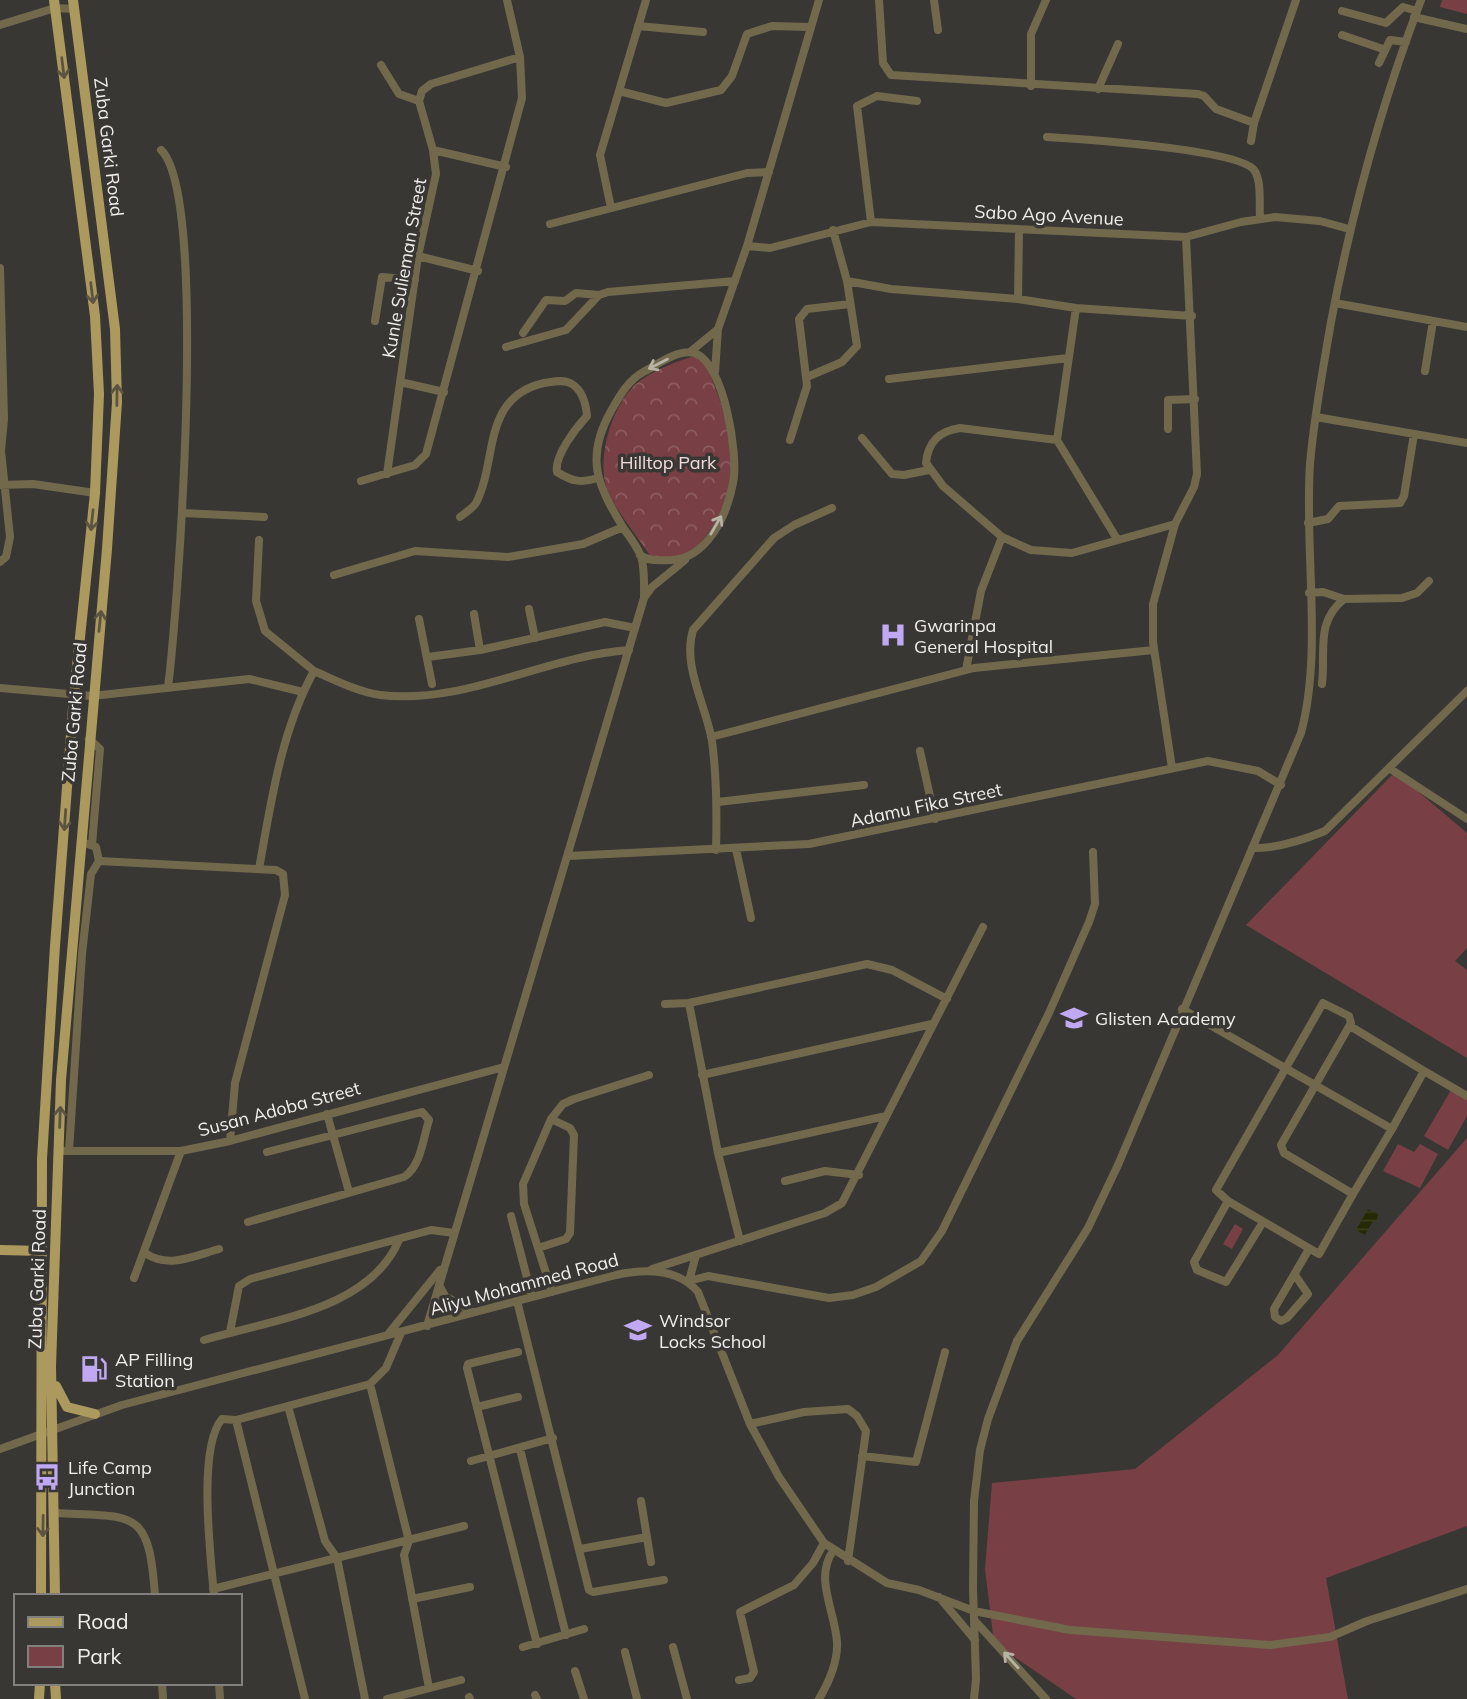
<svg xmlns="http://www.w3.org/2000/svg" width="1467" height="1699" font-family="Mulish,sans-serif">
<style>
.green{fill:#784044}
.forest{fill:url(#forest-crowns)}
.water{fill:url(#water-rules)}
.lines{fill:none;stroke-linecap:round;stroke-linejoin:round}
.minor{stroke:#72694d;stroke-width:8}
.major{stroke:#ac995e;stroke-width:10}
.oneway{stroke:#5c5441}
.oneway2{stroke:#b7b3a5}
.labels{text-anchor:middle;dominant-baseline:central;stroke-width:7;stroke-linejoin:round;paint-order:stroke}
.street-label{font-size:18px;fill:#f0efed;stroke:#393734}
.park-label{font-size:18px;fill:#f1dbdb;stroke:#393734}
.poi-label{font-size:18px;fill:#f0efed;stroke:#393734;text-anchor:start}
</style>
<defs>
<pattern id="forest-crowns" width="20" height="18" patternUnits="userSpaceOnUse" patternTransform="scale(1.75)"><rect width="20" height="18" fill="#784044"/><path d="M2 6a3 3 0 1 1 6 0M12 15a3 3 0 1 1 6 0" fill="none" stroke="#8c5c5f"/></pattern>
<pattern id="water-rules" width="6" height="5" patternUnits="userSpaceOnUse" patternTransform="scale(1.75)"><rect width="6" height="5" fill="#252a04"/><path d="M0 2.5h6" fill="none" stroke="#3a3f1d"/></pattern>
</defs>
<rect width="100%" height="100%" fill="#393734"/>
<path class="green" d="M1442,0H1467V14L1440,7Z
M1395,772L1467,833V948L1455,961L1467,970V1058L1246,925Z
M1451,1090L1467,1100V1116L1448,1150L1424,1136Z
M1467,1138V1526L1326,1578L1348,1699H1076L994,1643L985,1569L992,1483L1135,1469L1278,1355Z
M1398,1144L1414,1152L1420,1144L1438,1154L1420,1188L1383,1171Z
M1235,1224L1243,1229L1232,1249L1223,1244Z"/>
<path class="forest" d="M694,356L703,359C728,413 748,477 710,530C701,542 695,554 678,556C670,558 660,557 651,557C638,537 615,510 607,489C596,459 612,405 636,384C653,370 673,363 694,356Z"/>
<path class="water" d="M1368,1209L1378,1214L1377,1221H1373L1365,1235L1356,1230Z"/>
<g class="lines">
<path class="minor" d="M879,0L883,63L891,75L1198,94L1204,96L1216,109L1254,123
M934,0L938,30
M1342,11L1386,23L1403,7L1417,11
M1414,17L1467,29
M0,25L55,8L75,9
M638,26L703,32
M1342,35L1383,49
M1379,63L1390,40L1406,42
M381,65L399,94L419,101
M1031,86V34L1046,0
M1098,89L1118,44
M619,91L666,103L721,90L732,76L747,34L772,26L809,27
M1047,137C1080,139 1238,149 1254,170C1262,180 1259,206 1260,218
M1251,141L1254,123L1296,0
M161,150C209,195 178,608 168,687
M433,150L506,167
M611,208L600,155L646,0
M871,222L857,106L877,96L917,101
M550,224L747,173L769,172
M747,246L770,248L871,222L1186,237L1241,222L1275,217L1320,221L1349,229
M418,256L478,271
M0,268L4,419L1,451L10,537L6,557L0,562
M847,281L891,289L1018,299L1076,308L1192,316
M1018,299L1019,230
M1335,303L1467,327
M1076,308L1057,440L1117,539
M375,321L382,277L415,280
M523,333L546,300L565,301L576,293L599,295
M506,347L566,330L599,295L608,292L735,281
M690,352L718,329
M1425,371L1433,321
M715,372L718,329L747,246L819,0
M807,377L842,362L857,346L847,281L833,230
M889,379L1068,358
M400,382L444,392
M1316,417L1467,443
M1168,429V400L1195,399
M862,438L892,474L904,475L929,470
M790,440L807,386L799,319L807,309L850,304
M1057,440L960,428C939,431 928,442 926,463L943,486L1002,537L1031,550L1072,553L1175,524
M387,474L418,256L436,174L433,150L419,101L422,91L431,84L520,57
M361,481L415,465L426,454L522,98L520,57L507,0
M0,485L33,484L95,493
M182,513L264,517
M460,517C465,513 473,508 476,503C498,461 481,397 544,383C552,382 562,379 570,383C582,389 586,404 587,416C576,428 554,456 557,472C573,482 581,483 598,478
M1308,523L1328,519L1339,506L1400,503L1404,496L1414,434
M259,540L256,601L265,631L314,671C281,731 271,802 259,869
M334,575L415,551L508,557L583,544L623,527
M1309,593L1323,592L1344,599L1402,598L1417,593L1429,581
M644,598L652,587L685,560
M529,609L535,638
M474,614L480,650
M419,619L432,684
M428,657L480,650L605,622L635,628
M966,670L981,591L1002,537
M314,671C335,680 358,692 380,695C466,705 545,656 629,650
M1322,684C1326,650 1315,623 1344,599
M0,688L92,696L249,679L303,692
M711,737L974,668L1154,650
M89,739L100,749L92,845
M920,751L935,819
M1172,768L1153,642V604L1175,524L1194,487L1197,474L1186,237
M1389,768L1467,819
M718,802L864,785
M82,842L96,847L99,861L276,870L283,874L285,895L235,1083L230,1141
M1252,848C1277,849 1303,840 1325,831L1467,691
M736,849L751,918
M716,850C717,813 717,778 712,741C706,705 682,666 693,630L774,538L794,525L832,508
M568,856L809,844L1208,761L1258,771L1281,785
M689,1003L867,964L892,970L947,999
M1323,1003L1349,1016L1351,1023L1281,1145L1284,1153L1353,1194L1319,1254L1228,1201L1216,1190Z
M665,1004L689,1003L718,1153L740,1241
M1182,1009L1392,1129L1424,1071L1350,1026
M1424,1071L1467,1096
M702,1075L932,1024
M327,1114L349,1192
M59,1151H181L230,1141L504,1067
M69,1151L82,954L91,874L99,861
M718,1153L886,1116
M785,1181L825,1171L859,1175
M1353,1194L1392,1129
M1228,1201L1194,1262L1197,1270L1226,1282L1263,1222
M511,1216L532,1297
M248,1222L404,1177C421,1166 423,1139 429,1120L422,1112L267,1152
M538,1248L566,1239L570,1233L574,1135L570,1128L551,1119
M145,1253C168,1269 194,1256 219,1249
M652,1269L825,1213L842,1203L983,927
M1295,1275L1308,1294L1287,1318L1281,1321L1275,1317L1274,1309L1309,1249
M134,1278L181,1151
M689,1281L708,1276L829,1298L853,1295L876,1287L921,1261L942,1231L1049,1013L1089,922L1095,904L1093,852
M689,1281L696,1255
M439,1285L445,1296L473,1312
M552,1292L524,1204L523,1184L551,1119L563,1104L574,1099L649,1075
M517,1301L589,1590L593,1592L664,1580
M427,1326L644,598C644,584 645,569 641,556C637,547 630,537 624,529C598,486 584,459 611,411C620,395 628,380 645,371C658,364 679,349 694,353C724,361 739,456 733,483C727,515 707,559 671,560C660,560 649,562 640,555
M230,1332L239,1286L250,1279L431,1230L454,1233
M389,1333L440,1270
M204,1340C269,1320 369,1311 399,1240
M518,1352L468,1364L467,1368L537,1644
M370,1384L409,1541L404,1555L429,1688
M288,1406L325,1541L337,1558L365,1699
M477,1407L518,1397
M236,1420L305,1699
M750,1424L804,1412L848,1409L857,1416L866,1431L848,1561
M0,1449L122,1405L616,1275C644,1269 678,1268 698,1292L750,1424L779,1477L824,1543L887,1583L919,1590L974,1611L1070,1630L1270,1645L1330,1637L1367,1621L1467,1589
M520,1449L566,1635
M862,1456L916,1462L945,1352
M471,1461L553,1438
M641,1501L651,1562
M56,1513C135,1517 149,1508 155,1596
M580,1549L647,1537
M213,1589L464,1526
M214,1596C211,1558 197,1448 222,1419L236,1420L370,1384L386,1368L401,1333
M939,1597L975,1640
M412,1599L470,1587
M975,1621L1046,1699
M523,1647L584,1629
M673,1647L687,1699
M625,1652L637,1699
M575,1671L584,1699
M739,1680L750,1678L754,1672L740,1612L794,1585L813,1563L824,1543
M162,1683L163,1699
M219,1683L220,1699
M535,1695L537,1699
M469,1697L470,1699
M387,1699L461,1680
M819,1699C829,1682 838,1662 837,1642C835,1611 814,1578 833,1551
M974,1699L976,1679L973,1588L974,1501L980,1450L988,1419L1017,1341L1088,1228L1118,1165L1301,733C1323,650 1304,551 1310,464C1314,416 1323,369 1331,322C1352,211 1381,105 1421,0"/>
<path class="major" d="M0,1250L42,1251
M56,1386L67,1407L95,1414
M41,1596L42,1159L55,946L74,695L95,493L99,394L95,316L54,0
M55,1596L51,1366L61,1080L107,549L117,402L115,329L73,0
M55,1683L56,1699
M39,1699L40,1683"/>
</g>
<defs><path id="oneway-shaft" d="M-6 0H5M1.5-3L5.5 0L1.5 3" fill="none" stroke-width="1.6" stroke-linecap="round" stroke-linejoin="round" transform="scale(1.75)"/></defs>
<g class="oneway">
<use href="#oneway-shaft" transform="translate(63 68) rotate(83)"/>
<use href="#oneway-shaft" transform="translate(92 293) rotate(83)"/>
<use href="#oneway-shaft" transform="translate(117 395) rotate(-89)"/>
<use href="#oneway-shaft" transform="translate(92 520) rotate(96)"/>
<use href="#oneway-shaft" transform="translate(100 621) rotate(-84)"/>
<use href="#oneway-shaft" transform="translate(65 820) rotate(94)"/>
<use href="#oneway-shaft" transform="translate(60 1117) rotate(-88)"/>
<use href="#oneway-shaft" transform="translate(43 1526) rotate(91)"/>
</g>
<g class="oneway2">
<use href="#oneway-shaft" transform="translate(658 364) rotate(153)"/>
<use href="#oneway-shaft" transform="translate(716 525) rotate(-60)"/>
<use href="#oneway-shaft" transform="translate(1011 1660) rotate(-132)"/>
</g>
<defs>
<symbol id="hospital-bare" viewBox="-9 -9 18 18"><path d="M-5-5h3v3.5h4V-5h3V5h-3V1.5h-4V5h-3Z" fill="#c1a8f3" stroke="#393734" stroke-width="2.5" paint-order="stroke"/></symbol>
<symbol id="school-bare" viewBox="-9 -9 18 18"><path d="M0-5L7-2L0 1L-7-2ZM-4 1L0 2.5L4 1V4Q0 6-4 4Z" fill="#c1a8f3" stroke="#393734" stroke-width="2.5" paint-order="stroke"/></symbol>
<symbol id="fuel-bare" viewBox="-9 -9 18 18"><path d="M-5.5-6h7V0h2V4h1.3V-2.5L3-4.5l.8-.8L6-3V5H2.5V1h-1V6h-7ZM-4.2-4.7v3.2H.2V-4.7Z" fill="#c1a8f3" stroke="#393734" stroke-width="2.5" paint-order="stroke"/></symbol>
<symbol id="bus-bare" viewBox="-9 -9 18 18"><path d="M-5-6H5V4H4V6H2V4H-2V6H-4V4H-5ZM-3.5-4V0h7V-4ZM-3.5 1.2v1.5H-2V1.2ZM2 1.2v1.5H3.5V1.2Z" fill="#c1a8f3" stroke="#393734" stroke-width="2.5" paint-order="stroke"/></symbol>
</defs>
<g fill-rule="evenodd">
<use href="#hospital-bare" x="874" y="616" width="38" height="38"/>
<use href="#school-bare" x="1055" y="999" width="38" height="38"/>
<use href="#school-bare" x="619" y="1311" width="38" height="38"/>
<use href="#fuel-bare" x="75" y="1350" width="38" height="38"/>
<use href="#bus-bare" x="28" y="1458" width="38" height="38"/>
</g>
<g class="labels">
<g class="street-label">
<text transform="translate(109 147) rotate(83)">Zuba Garki Road</text>
<text transform="translate(1049 215) rotate(3)">Sabo Ago Avenue</text>
<text transform="translate(404 268) rotate(-80)">Kunle Sulieman Street</text>
<text transform="translate(74 712) rotate(-85)">Zuba Garki Road</text>
<text transform="translate(926 805) rotate(-12)">Adamu Fika Street</text>
<text transform="translate(279 1109) rotate(-15)">Susan Adoba Street</text>
<text transform="translate(37 1279) rotate(-88)">Zuba Garki Road</text>
<text transform="translate(524 1284) rotate(-15)">Aliyu Mohammed Road</text>
</g>
<g class="park-label">
<text x="668" y="462">Hilltop Park</text>
</g>
<g class="poi-label">
<text x="914" y="625">Gwarinpa<tspan x="914" dy="21">General Hospital</tspan></text>
<text x="1095" y="1018">Glisten Academy</text>
<text x="659" y="1320">Windsor<tspan x="659" dy="21">Locks School</tspan></text>
<text x="115" y="1359">AP Filling<tspan x="115" dy="21">Station</tspan></text>
<text x="68" y="1467">Life Camp<tspan x="68" dy="21">Junction</tspan></text>
</g>
</g>
<rect x="14" y="1594" width="228" height="91" fill="#393734" stroke="#82817e" stroke-width="2"/>
<rect x="28" y="1617" width="35" height="10" fill="#ac995e" stroke="#82817e" stroke-width="2"/>
<text x="77" y="1629" font-size="21" fill="#f0efed">Road</text>
<rect x="28" y="1646" width="35" height="21" fill="#784044" stroke="#82817e" stroke-width="2"/>
<text x="77" y="1664" font-size="21" fill="#f0efed">Park</text>
</svg>
